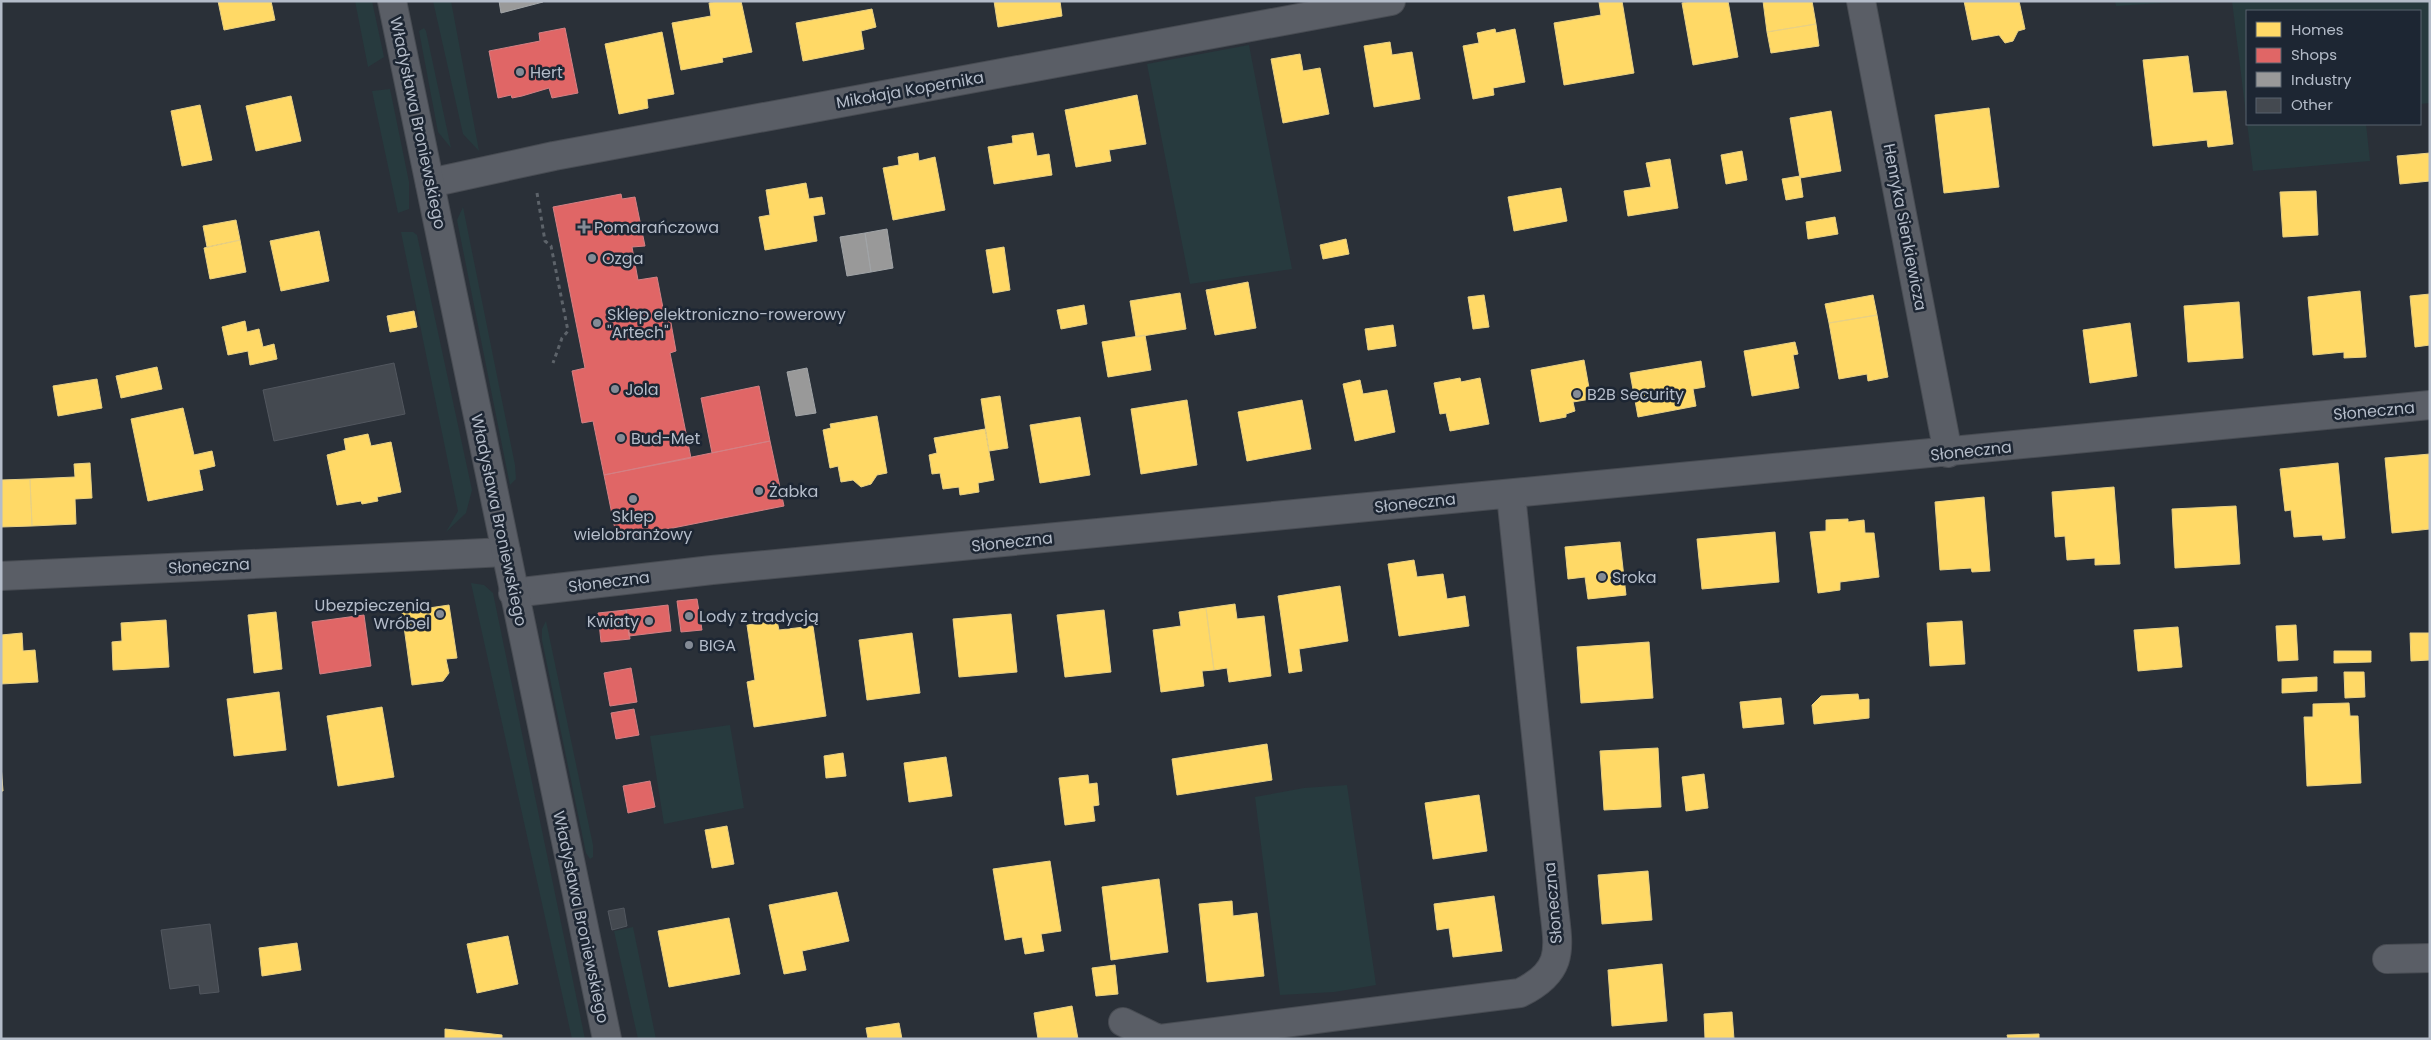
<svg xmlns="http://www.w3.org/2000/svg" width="2431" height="1040" font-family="Poppins,sans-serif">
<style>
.green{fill:#273a3e}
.homes{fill:#ffd966;stroke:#e8d084}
.shops{fill:#e06666;stroke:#d38084}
.industry{fill:#999;stroke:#a1a4a7}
.building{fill:#444950;stroke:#52575f}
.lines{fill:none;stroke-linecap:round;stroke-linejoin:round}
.minor-casing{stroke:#484c53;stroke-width:30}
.tertiary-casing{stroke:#484c53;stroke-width:30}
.path{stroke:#5d636a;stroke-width:3;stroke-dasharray:4 4;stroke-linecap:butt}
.minor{stroke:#5a5e66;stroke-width:28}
.tertiary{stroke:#5a5e66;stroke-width:28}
.poi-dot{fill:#848b96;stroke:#1d2633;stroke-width:2}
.labels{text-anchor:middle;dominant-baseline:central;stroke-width:5;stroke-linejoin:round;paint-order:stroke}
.poi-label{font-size:16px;fill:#b4bcc9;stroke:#1d2633;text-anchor:start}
.street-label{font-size:16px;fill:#b4bcc9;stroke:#1d2633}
</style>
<rect width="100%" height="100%" fill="#2a3038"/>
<path class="green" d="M355,1H372L384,57L368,67Z
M433,1H451L479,151L463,134Z
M2115,1H2190L2116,6Z
M2232,1H2430V103L2420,104V11H2247V124H2366L2370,161L2253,171Z
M424,28L426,31L451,148L438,132L419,31Z
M1249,45L1292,269L1190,284L1147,64Z
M390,89L409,182V209L398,213L372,91Z
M463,207L515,465L516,479L510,485L457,220Z
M401,232H413L417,235L472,490L466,513L446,532L458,511Z
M471,583L484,585L493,593L585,1039H572Z
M546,621L593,845V857L590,859L586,853L542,640V629Z
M730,725L744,808L664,824L650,736Z
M1347,785L1376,985L1334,992L1280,995L1255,797L1304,788Z
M633,927L656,1039H638L614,931Z"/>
<path class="homes" d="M218,1H271L275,20L224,30Z
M717,1H741L752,52L722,58L723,62L681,70L672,23L711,16L709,3Z
M994,1H1060L1062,16L998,27Z
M1622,1L1634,73L1564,85L1554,23L1601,15L1599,2Z
M1691,1H1728L1738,57L1693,65L1682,3Z
M1763,1H1812L1816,24L1767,32Z
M1964,1H2019L2025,29L2018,31L2013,41L2005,43L1999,35L1972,40Z
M872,9L876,27L861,31L864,49L803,61L796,23Z
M1816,24L1819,46L1771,53L1767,32Z
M1495,29L1496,33L1515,29L1525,82L1493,88L1494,95L1473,99L1463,46L1479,43L1477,33Z
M662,32L674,94L647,99L648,108L619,114L605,44Z
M1390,42L1392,55L1412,52L1420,99L1374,107L1364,46Z
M1300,54L1303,71L1320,68L1329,114L1283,123L1271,59Z
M2188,56L2193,93L2226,91L2233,144L2208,147L2207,140L2153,146L2143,60Z
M1137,95L1146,144L1109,150L1111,161L1076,167L1065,110Z
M291,96L301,141L256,151L246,106Z
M200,105L212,160L182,166L171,111Z
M1989,108L1999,187L1944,193L1935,115Z
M1831,111L1841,171L1800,178L1790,118Z
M1033,133L1037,156L1049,154L1052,175L994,184L988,147L1013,143L1012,136Z
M1742,151L1747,180L1726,184L1721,155Z
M918,153L919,161L935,157L945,210L893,220L883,168L899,165L898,157Z
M2430,153V181L2400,184L2397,156Z
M1670,159L1678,208L1628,216L1624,191L1651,187L1646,163Z
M1800,176L1803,197L1786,200L1782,179Z
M806,183L809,199L822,197L825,214L813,216L817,241L765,250L759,217L770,215L766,190Z
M1561,188L1567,221L1514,231L1508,197Z
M2316,191L2318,235L2283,237L2280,192Z
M1835,217L1838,234L1808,239L1806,222Z
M236,220L240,240L207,247L203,226Z
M319,231L329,281L281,291L270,241Z
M1346,239L1349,254L1323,259L1320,245Z
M240,240L246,272L210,279L204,248Z
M1004,247L1010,290L993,293L986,250Z
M1248,282L1256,328L1215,335L1206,290Z
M2360,291L2366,357L2344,358V352L2313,355L2308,297Z
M1180,293L1186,329L1136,337L1130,301Z
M2430,294V345L2415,347L2410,296Z
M1484,295L1489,327L1473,329L1468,297Z
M1873,295L1877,315L1829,323L1825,304Z
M2239,302L2243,358L2188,362L2184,306Z
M1084,305L1087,324L1061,329L1057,310Z
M414,311L417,327L390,332L387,316Z
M1877,315L1888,377L1868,381L1867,374L1839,379L1829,323Z
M245,321L247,332L259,329L263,347L274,344L277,359L250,365L248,351L228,355L222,327Z
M2130,323L2137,376L2090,383L2083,330Z
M1393,325L1396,346L1368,350L1365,329Z
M1145,335L1151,370L1108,377L1102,342Z
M1795,342L1798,354L1793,355L1799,388L1752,396L1744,351Z
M1584,360L1591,399L1573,402L1575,411L1566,414V417L1540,422L1531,370Z
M1701,361L1705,387L1693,389L1696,406L1638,417L1630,373Z
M157,367L162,389L121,398L116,376Z
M1460,378L1461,382L1480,378L1489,424L1450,431L1446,413L1440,414L1434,383Z
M97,379L102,408L58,416L53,386Z
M1360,380L1363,394L1387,390L1395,432L1355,441L1343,384Z
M1000,396L1008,448L989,451L981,399Z
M1187,400L1197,465L1141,474L1131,409Z
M1302,400L1311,449L1247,461L1238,412Z
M183,408L194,455L212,451L215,466L199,470L203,490L148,501L131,419Z
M877,416L887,473L877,475L871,484L861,487L853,480L841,482L838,466L830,468L823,430L831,428L830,424Z
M1080,417L1090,475L1040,483L1030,425Z
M985,429L994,480L978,483L979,492L960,495L959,487L943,489L940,473L932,474L929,455L937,453L934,438Z
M368,434L371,446L391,442L401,492L377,497L378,501L362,504L361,501L337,505L327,455L346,450L344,439Z
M2430,454V529L2392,533L2385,458Z
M90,463L92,498L75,499L76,524L32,526L30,479L75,477L74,464Z
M2338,463L2345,538L2323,540L2322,535L2294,537L2291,510L2285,511L2280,469Z
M30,479L32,526L1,527V480Z
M2114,487L2120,564L2095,565V558L2067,560L2065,536L2055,537L2052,492Z
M1984,497L1990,571L1972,572L1971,568L1940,570L1935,502Z
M2236,506L2240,564L2175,568L2172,509Z
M1848,519V522L1864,520L1865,533H1874L1879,577L1840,582V590L1818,593L1810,532L1826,531V520Z
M1775,532L1779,582L1702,589L1697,539Z
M1620,542L1626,595L1588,599L1585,577L1568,579L1565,547Z
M1414,560L1417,577L1443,574L1447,599L1465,596L1469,626L1399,636L1388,564Z
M1340,586L1348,641L1299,649L1302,671L1289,673L1278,596Z
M1235,604L1237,619L1264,616L1271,676L1229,682L1227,668L1214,670L1206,608Z
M449,605L457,658L446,659L449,673L443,681L412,685L402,612Z
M1206,608L1214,670L1202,671L1204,686L1161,692L1153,630L1181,626L1179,612Z
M1104,610L1111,672L1065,677L1057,615Z
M276,612L282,669L254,673L248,615Z
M1011,614L1017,672L959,677L953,619Z
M166,620L169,667L113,670L112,642L122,641L121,623Z
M777,621L779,630L813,626L826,716L754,727L747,682L755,680L747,625Z
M1962,621L1965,664L1930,666L1927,623Z
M2296,625L2298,660L2278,661L2276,626Z
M2178,627L2182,667L2138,671L2134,630Z
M22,633L23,651L35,650L38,682L1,684V635Z
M912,633L920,693L867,700L859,640Z
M2410,633H2429L2430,660L2411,661Z
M1649,642L1653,698L1581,703L1577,647Z
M2334,651H2371V662L2334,663Z
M2344,672H2364L2365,697L2345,698Z
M2317,677V691L2282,693V679Z
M279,692L286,750L234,756L227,699Z
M1858,694L1859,700L1869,699V718L1814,724L1812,705L1821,696Z
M1781,698L1784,724L1743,728L1740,702Z
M2349,703L2350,716H2358L2361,783L2307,786L2304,717H2313V704Z
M382,707L394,777L338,786L327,716Z
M1267,744L1272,780L1177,795L1172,759Z
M1658,748L1661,807L1604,810L1600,751Z
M843,753L846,776L826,778L824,756Z
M946,757L952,796L909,802L904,763Z
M1,765L3,791H1Z
M1704,774L1708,808L1686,811L1682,777Z
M1088,775L1089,784L1097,783L1099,805L1093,806L1095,821L1065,825L1059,778Z
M1479,795L1487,851L1433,859L1425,803Z
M727,826L734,864L712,868L705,830Z
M1050,861L1061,931L1041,934L1044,951L1025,954L1022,937L1005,940L993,869Z
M1648,871L1652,920L1602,924L1598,875Z
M1159,879L1168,952L1111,960L1102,887Z
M837,892L849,941L802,951L806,970L784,974L769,905Z
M1494,896L1502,951L1453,957L1449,928L1437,930L1434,904Z
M1232,901L1233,916L1257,913L1264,976L1207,982L1199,904Z
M729,918L740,974L669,987L658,931Z
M508,936L518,984L477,993L467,944Z
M297,943L301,970L262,976L259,948Z
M1662,964L1667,1021L1612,1026L1608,970Z
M1115,965L1118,994L1096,996L1092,968Z
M1072,1006L1078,1039H1038L1034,1013Z
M1732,1012L1734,1039H1705L1704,1014Z
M899,1023L902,1039H868L866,1028Z
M445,1029L502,1035V1039H445Z
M2039,1034V1039H2008L2007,1035Z"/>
<path class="shops" d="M565,28L578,93L552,98L549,88L522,96L512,98L511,95L498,98L489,51L540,41L539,33Z
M621,194L622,199L635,197L645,246L632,247L638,280L657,277L664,313L669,312L676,351L670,353L691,458L604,475L593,421L582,423L572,371L585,368L553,207Z
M759,386L770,441L712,453L701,398Z
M770,441L784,506L617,539L604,475Z
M697,599L702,630L681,632L677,601Z
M668,605L671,631L629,636L626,610Z
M626,610L630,639L601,642L598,613Z
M364,615L371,666L320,674L312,622Z
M631,668L637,702L610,706L604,673Z
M634,709L639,735L616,739L611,713Z
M650,781L655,807L628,813L623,786Z"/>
<path class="industry" d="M499,1H543V2L501,13Z
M887,229L893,268L871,272L865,233Z
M865,233L871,272L847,276L840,237Z
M807,368L816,413L796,416L787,372Z"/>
<path class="building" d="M394,363L405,414L274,441L263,390Z
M624,908L627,926L612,930L608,911Z
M210,924L219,992L200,994L199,985L170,989L161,930Z"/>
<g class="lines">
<defs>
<path id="minor" d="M1861,1L1948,453
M430,183L554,156L1391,1
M1,576L506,552
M513,593L712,570L2430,405
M2387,959L2430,958
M1123,1022L1158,1039
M1160,1039L1520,993C1569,969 1557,944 1553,898L1511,495"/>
<path id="tertiary" d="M392,1L607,1039"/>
</defs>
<use href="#minor" class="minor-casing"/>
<use href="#tertiary" class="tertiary-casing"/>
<path class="path" d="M537,193L545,241L551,246L568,331L562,338L553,363"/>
<use href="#minor" class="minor"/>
<use href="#tertiary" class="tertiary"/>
</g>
<g class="poi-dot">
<circle cx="520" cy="72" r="5"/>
<path d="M581.5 219.5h5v5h5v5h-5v5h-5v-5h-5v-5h5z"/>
<circle cx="592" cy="258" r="5"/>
<circle cx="597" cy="323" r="5"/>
<circle cx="615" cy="389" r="5"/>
<circle cx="1577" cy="394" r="5"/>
<circle cx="621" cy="438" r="5"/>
<circle cx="759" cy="491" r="5"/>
<circle cx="633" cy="499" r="5"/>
<circle cx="1602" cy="577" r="5"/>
<circle cx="440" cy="614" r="5"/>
<circle cx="689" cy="616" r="5"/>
<circle cx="649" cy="621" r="5"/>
<circle cx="689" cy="645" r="5"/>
</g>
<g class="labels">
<g class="poi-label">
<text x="530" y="72">Hert</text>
<text x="594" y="227">Pomarańczowa</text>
<text x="602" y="258">Ozga</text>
<text x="607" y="314">Sklep elektroniczno-rowerowy<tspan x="607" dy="18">"Artech"</tspan></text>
<text x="625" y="389">Jola</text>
<text x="1587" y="394">B2B Security</text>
<text x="631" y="438">Bud-Met</text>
<text x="769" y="491">Żabka</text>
<text x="633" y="516" text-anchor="middle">Sklep<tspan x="633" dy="18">wielobranżowy</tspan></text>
<text x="1612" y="577">Sroka</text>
<text x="430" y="605" text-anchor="end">Ubezpieczenia<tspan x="430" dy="18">Wróbel</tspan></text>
<text x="699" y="616">Lody z tradycją</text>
<text x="639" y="621" text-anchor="end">Kwiaty</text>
<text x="699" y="645">BIGA</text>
</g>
<g class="street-label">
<text transform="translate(910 90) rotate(-10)">Mikołaja Kopernika</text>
<text transform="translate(418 123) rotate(78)">Władysława Broniewskiego</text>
<text transform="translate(1905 227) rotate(79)">Henryka Sienkiewicza</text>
<text transform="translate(2374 411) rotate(-5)">Słoneczna</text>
<text transform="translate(1971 451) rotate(-6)">Słoneczna</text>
<text transform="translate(1415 503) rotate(-6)">Słoneczna</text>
<text transform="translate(499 520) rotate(78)">Władysława Broniewskiego</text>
<text transform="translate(1012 542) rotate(-6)">Słoneczna</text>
<text transform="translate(209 566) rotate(-3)">Słoneczna</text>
<text transform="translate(609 582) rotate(-7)">Słoneczna</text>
<text transform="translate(1553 903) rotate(-95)">Słoneczna</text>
<text transform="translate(581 917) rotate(78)">Władysława Broniewskiego</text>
</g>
</g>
<rect width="2431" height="1040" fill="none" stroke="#b4bcc9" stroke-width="5"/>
<rect x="2246" y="10" width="175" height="115" fill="#1d2633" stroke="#59626f"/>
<rect x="2256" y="22" width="25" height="15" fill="#ffd966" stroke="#59626f"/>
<text x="2291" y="35" font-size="15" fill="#b4bcc9">Homes</text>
<rect x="2256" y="48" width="25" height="15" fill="#e06666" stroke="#59626f"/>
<text x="2291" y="60" font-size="15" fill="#b4bcc9">Shops</text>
<rect x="2256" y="72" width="25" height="15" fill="#999999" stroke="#59626f"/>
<text x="2291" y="85" font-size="15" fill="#b4bcc9">Industry</text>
<rect x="2256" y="98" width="25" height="15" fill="#444950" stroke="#59626f"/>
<text x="2291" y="110" font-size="15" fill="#b4bcc9">Other</text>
</svg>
